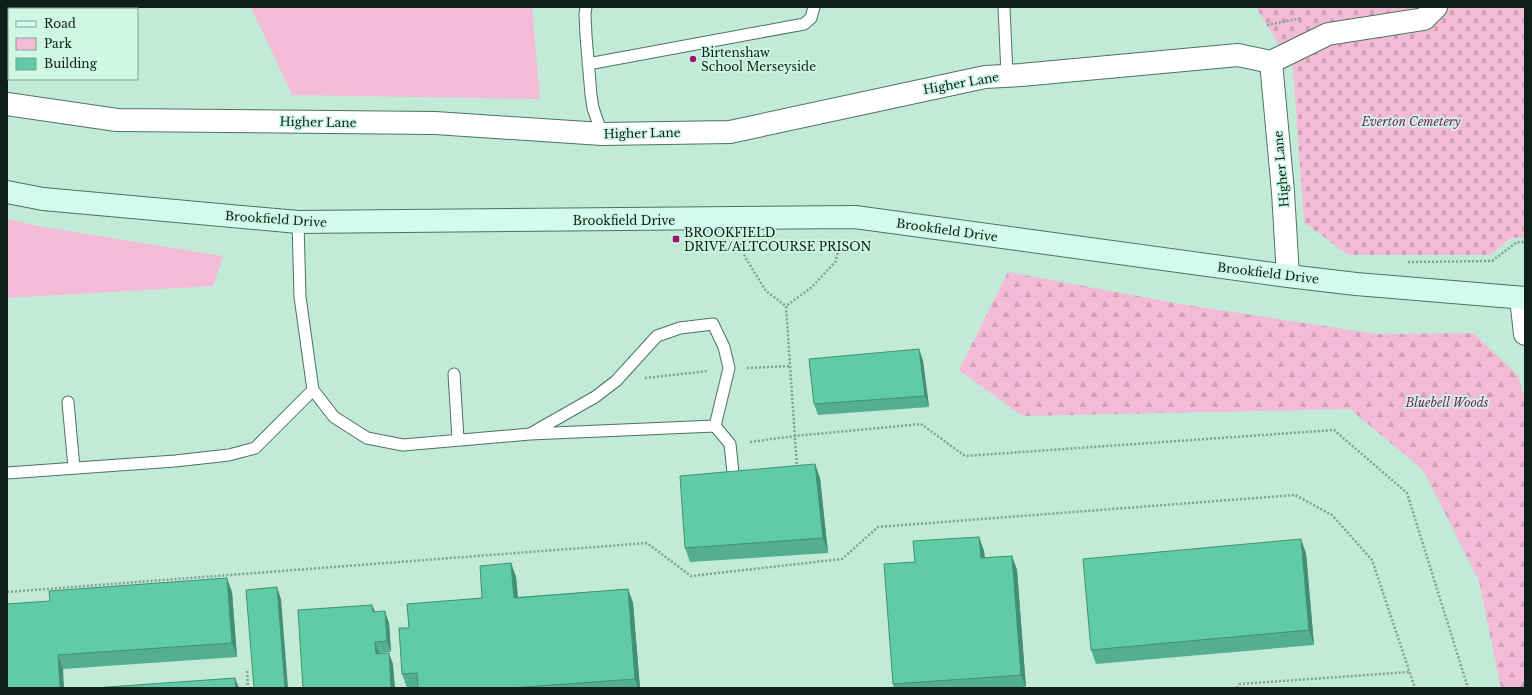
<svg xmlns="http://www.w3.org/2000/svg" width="1532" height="695" font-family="'Libre Baskerville',serif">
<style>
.green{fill:#f4bbd6}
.forest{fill:url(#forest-firs)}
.cemetery{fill:url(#cemetery-stones)}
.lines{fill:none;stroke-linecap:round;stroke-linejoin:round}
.lane-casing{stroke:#4d7263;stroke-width:13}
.street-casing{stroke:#4d7263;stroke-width:24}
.secondary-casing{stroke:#4d7263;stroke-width:24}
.path{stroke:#80a093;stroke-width:2.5;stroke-dasharray:2 2;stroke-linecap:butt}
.lane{stroke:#fff;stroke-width:11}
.street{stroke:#fff;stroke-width:22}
.secondary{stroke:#d3faec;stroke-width:22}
.wall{fill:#53af8f}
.shaded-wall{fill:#438f74}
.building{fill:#60cca6;stroke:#438f74}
.poi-dot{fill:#9b1769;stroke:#cef7e6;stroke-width:1.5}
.labels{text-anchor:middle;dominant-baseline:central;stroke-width:3.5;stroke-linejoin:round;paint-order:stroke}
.poi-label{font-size:12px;fill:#0f1e18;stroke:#cef7e6;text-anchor:start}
.street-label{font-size:12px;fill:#0f1e18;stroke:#cef7e6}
.park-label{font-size:12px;font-style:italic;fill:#7e1b56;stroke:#cef7e6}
</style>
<defs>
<pattern id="forest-firs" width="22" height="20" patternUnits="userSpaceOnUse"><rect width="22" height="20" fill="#f4bbd6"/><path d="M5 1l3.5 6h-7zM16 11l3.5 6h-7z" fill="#d0a0b7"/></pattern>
<pattern id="cemetery-stones" width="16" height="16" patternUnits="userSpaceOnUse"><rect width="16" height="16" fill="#f4bbd6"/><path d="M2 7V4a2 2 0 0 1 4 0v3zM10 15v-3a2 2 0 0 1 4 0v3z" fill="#d0a0b7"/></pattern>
</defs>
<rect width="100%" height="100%" fill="#c1ead9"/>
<path class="green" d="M251,7H532L540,99L292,95Z
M7,219L43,227L223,256L213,286L7,298Z"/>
<path class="forest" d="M1008,272L1181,304L1376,334L1473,333L1518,375L1525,401V688H1501L1479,581L1424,471L1350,409L1022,416L959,370Z"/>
<path class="cemetery" d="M1256,7H1525V237L1511,238L1490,255H1348L1304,222L1293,68Z"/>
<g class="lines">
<defs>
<path id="lane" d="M586,7L585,14L586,36L591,95L593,108L602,134
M1004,7L1007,75
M588,64L804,24L811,18L814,7
M298,222L300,297L313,390L334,417L367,438L403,445L530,434L715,426L729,368L724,347L713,324L680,328L657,336L616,381L595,397L530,434
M454,374L458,439
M68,402L74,468
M715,426L730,444L733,473
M7,473L175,461L229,455L255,448L313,390"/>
<path id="street" d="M1271,62L1328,34L1424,19L1436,7
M7,104L117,120L435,123L602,134L730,132L985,77L1021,75L1238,55L1271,62L1283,192L1288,276
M1521,298L1525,334"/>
<path id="secondary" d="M7,192L43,199L298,222L855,217L1288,276L1356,284L1525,298"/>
</defs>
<use href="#lane" class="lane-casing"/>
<use href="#street" class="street-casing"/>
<use href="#secondary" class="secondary-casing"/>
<path class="path" d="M1267,25L1302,18
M741,243L745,257L766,291L786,306
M1408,262L1492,261L1517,242H1525
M747,368L790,366
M645,378L708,371
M750,442L795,436L921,424L965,456L1334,430L1407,493L1468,688
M797,468L786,306L812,287L836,261L840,241
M7,592L647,543L691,576L842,559L878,527L1295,495L1332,515L1372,560L1415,688
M247,671L248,688
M1237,688L1240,684L1409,672"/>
<use href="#lane" class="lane"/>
<use href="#street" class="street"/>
<use href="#secondary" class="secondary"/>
</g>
<path class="wall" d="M919,349L923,361L929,407L818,415L814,404Z
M815,464L820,478L828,553L690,562L685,548Z
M979,537L984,551L985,558L1012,556L1017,570L1026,688H894L893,684L915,562Z
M1306,553L1314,645L1096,664L1091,650Z
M511,563L516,577L518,597L628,589L633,603L640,688H407L402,674L409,628L482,598Z
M232,592L237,657L63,669L7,688L50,601Z
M372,605L375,612L389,623L391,652L379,653L393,664L303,688Z"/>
<path class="shaded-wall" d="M919,349L923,361L929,407L925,396Z
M815,464L820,478L828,553L823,538Z
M979,537L984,551L986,572L981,558Z
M1301,539L1306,553L1314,645L1309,630Z
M1012,556L1017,570L1026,688L1021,675Z
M511,563L516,577L519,612L514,598Z
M227,578L232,592L237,657L232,643Z
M277,587L281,599L288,688H285Z
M628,589L633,603L640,688H638L635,679Z
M372,605L377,616L373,612Z
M385,611L389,623L391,652L387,641Z
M375,642L379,653L380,665L376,654Z
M389,653L393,664L395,688H391Z
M58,655L63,669L64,688H60Z
M235,678L239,688H236Z"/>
<path class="building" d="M919,349L925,396L814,404L809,359Z
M815,464L823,538L685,548L680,476Z
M979,537L981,558L1012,556L1021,675L893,684L884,564L915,562L913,541Z
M1301,539L1309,630L1091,650L1083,559Z
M511,563L514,598L628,589L635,679L510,688H418L417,673L402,674L399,628H409L407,604L482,598L480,566Z
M227,578L232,643L58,655L60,688H7V604L50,601L49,591Z
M277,587L285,688H254L246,590Z
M372,605L373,612L385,611L387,641L375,642L376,654L389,653L391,688H303L298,610Z
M235,678L236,688H94Z"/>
<g class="poi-dot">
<circle cx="693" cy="59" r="4"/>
<rect x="672" y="235" width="8" height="8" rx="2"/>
</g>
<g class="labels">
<g class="poi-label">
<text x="701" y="52">Birtenshaw<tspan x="701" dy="14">School Merseyside</tspan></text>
<text x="684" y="232">BROOKFIELD<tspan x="684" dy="14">DRIVE/ALTCOURSE PRISON</tspan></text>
</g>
<g class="street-label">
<text transform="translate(961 83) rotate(-10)">Higher Lane</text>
<text transform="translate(318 122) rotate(1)">Higher Lane</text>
<text transform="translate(642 133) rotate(-1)">Higher Lane</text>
<text transform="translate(1281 169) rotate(-95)">Higher Lane</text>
<text transform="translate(276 219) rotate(4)">Brookfield Drive</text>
<text x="624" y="220">Brookfield Drive</text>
<text transform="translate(947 230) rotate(8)">Brookfield Drive</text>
<text transform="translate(1268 273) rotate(7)">Brookfield Drive</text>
</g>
<g class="park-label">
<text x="1411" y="121">Everton Cemetery</text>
<text x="1447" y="402">Bluebell Woods</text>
</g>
</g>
<rect width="1532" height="695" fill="none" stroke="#0f1e18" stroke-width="16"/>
<rect x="8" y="8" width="130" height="72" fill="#cef7e6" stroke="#82a094"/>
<rect x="16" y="21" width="20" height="6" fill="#d3faec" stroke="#82a094"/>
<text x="44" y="28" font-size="12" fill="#0f1e18">Road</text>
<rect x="16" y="38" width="20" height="12" fill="#f4bbd6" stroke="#82a094"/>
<text x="44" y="48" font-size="12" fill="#0f1e18">Park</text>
<rect x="16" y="58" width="20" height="12" fill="#60cca6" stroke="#82a094"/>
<text x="44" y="68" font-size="12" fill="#0f1e18">Building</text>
</svg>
